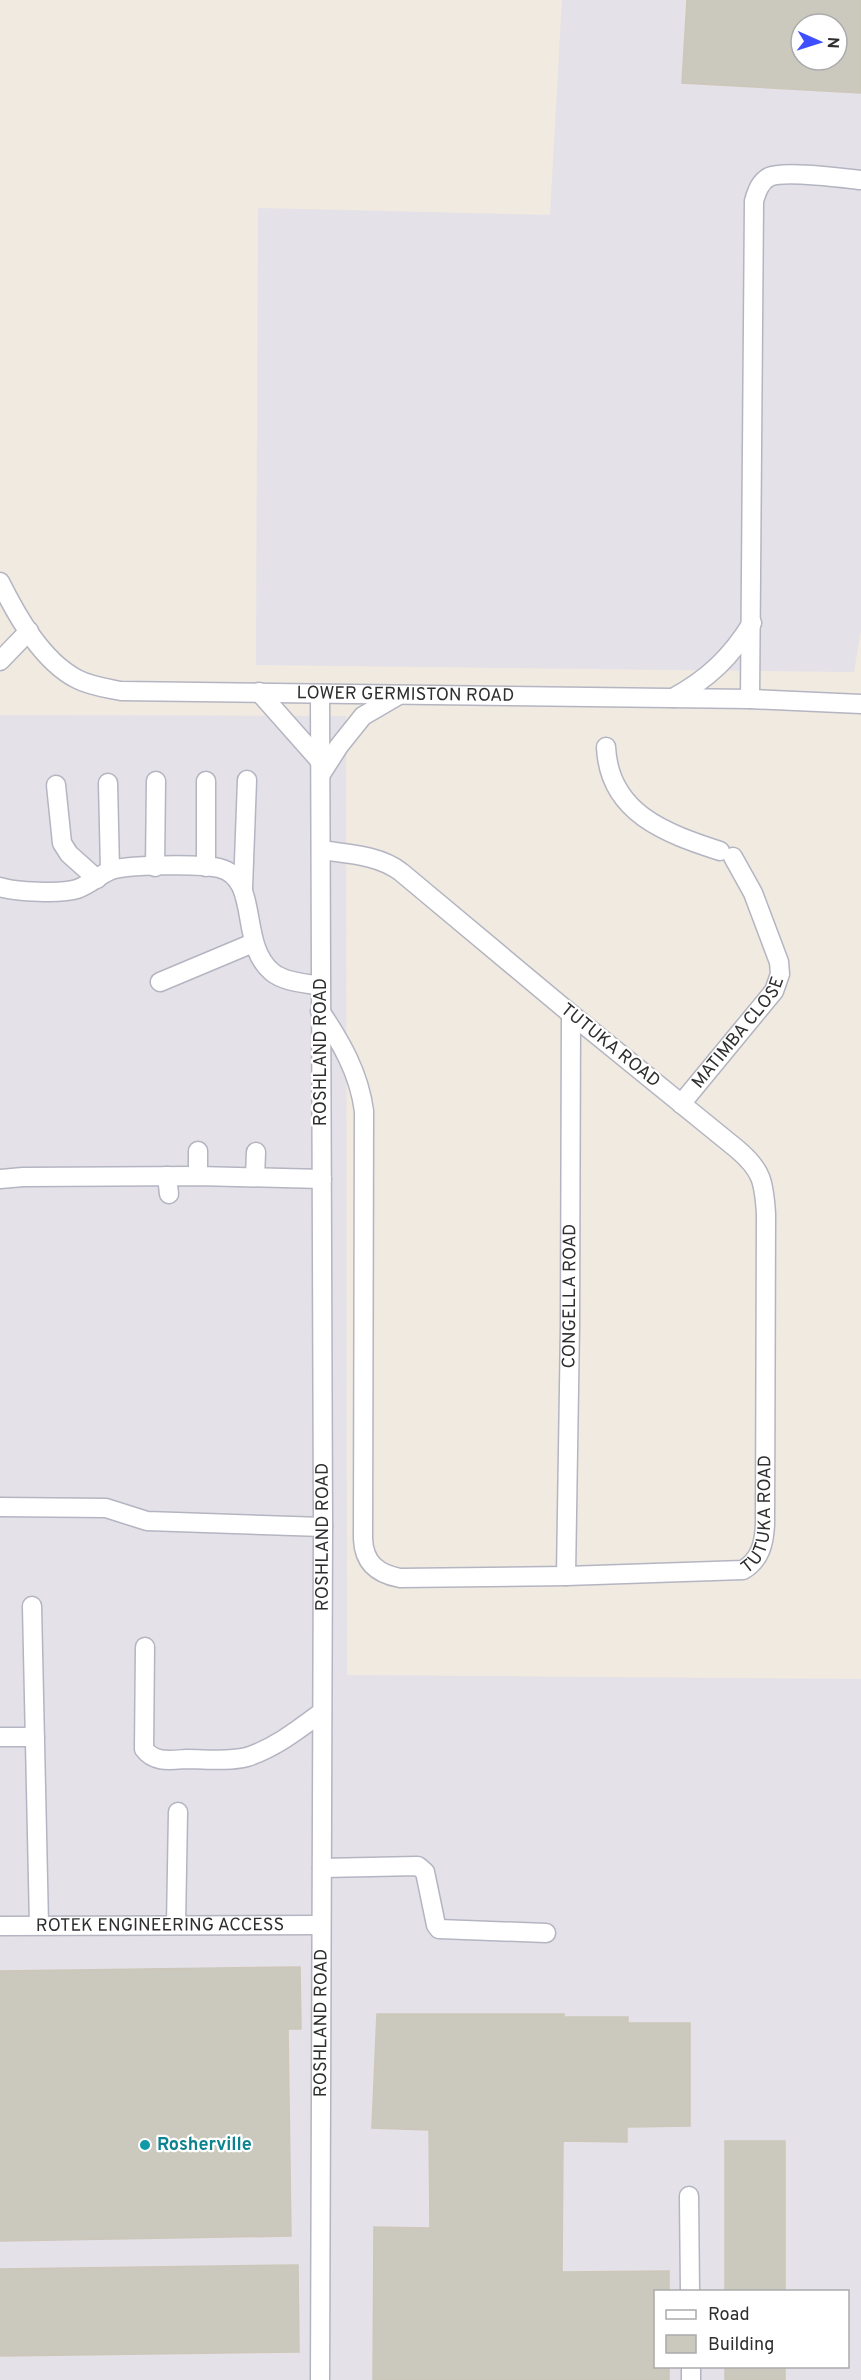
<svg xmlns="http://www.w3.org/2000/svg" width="861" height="2380" font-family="Overpass,sans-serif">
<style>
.industrial{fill:#e4e1e8;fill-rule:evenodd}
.building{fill:#cbc8be;stroke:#ccc7b9;stroke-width:1.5;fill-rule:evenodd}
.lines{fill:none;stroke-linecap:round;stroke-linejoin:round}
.minor-casing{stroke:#b4b5c2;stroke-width:21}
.minor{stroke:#fff;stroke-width:18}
.culture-dot{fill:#0f9aa8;stroke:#fff;stroke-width:2}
.labels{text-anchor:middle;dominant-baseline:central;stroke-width:4.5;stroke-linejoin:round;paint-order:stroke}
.street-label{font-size:18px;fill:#2e2e2e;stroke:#fff}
.culture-label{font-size:18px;font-weight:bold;fill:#0d838f;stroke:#fff;text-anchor:start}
</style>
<rect width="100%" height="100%" fill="#f0eae0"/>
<path class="industrial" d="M562,0H861V630L854,672L256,665L258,208L550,215ZM801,24H837V60H801Z
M0,715L346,716L347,1675L861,1679V2380H0ZM656,2292H848V2366H656Z"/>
<path class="building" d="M687,0H861V93L682,83ZM801,24H837V60H801Z
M300,1967L301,2029H288L291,2236L0,2241V1971Z
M377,2014H564V2017H628V2023H690V2126L627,2127V2142L563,2141L562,2272L669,2271V2292H656V2367H669V2380H373L374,2227L430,2228L429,2130L372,2128Z
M725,2141H785V2292H725Z
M298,2265L299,2352L0,2356V2269Z
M725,2367H785V2380H725Z"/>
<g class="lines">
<defs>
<g id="minor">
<path id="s1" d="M0,582C17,616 42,661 77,679C90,686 106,688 121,691L750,699L861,704"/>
<path d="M0,661L29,631"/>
<path d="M259,692L321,762"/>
<path d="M673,698C708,679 731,657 752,623"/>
<path d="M750,699L754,201C757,191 760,182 769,177C784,170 842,178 861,180"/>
<path d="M606,747C609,813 665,833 720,851"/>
<path d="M321,774L339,746L363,716L399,695"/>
<path d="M108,783L110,870"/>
<path d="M56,785L62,843L69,854L97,879"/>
<path d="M155,867L156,781"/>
<path d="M206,867V781"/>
<path d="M0,887C15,892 62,894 77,889C89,885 98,876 109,871C124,864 202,864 219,868C261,878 238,944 272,972C284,982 305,983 320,986"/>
<path d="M243,888L247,780"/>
<path d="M160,982L253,943"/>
<path id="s2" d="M320,1011C341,1042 359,1073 364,1111L363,1539C364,1563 378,1574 400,1578L566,1576L743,1570C760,1560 764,1544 765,1525L766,1214C764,1182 762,1170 737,1149L571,1014L401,872C379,855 348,854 321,850"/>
<path id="s3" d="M681,1104L774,991L780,974L779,962L753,893L733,857"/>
<path d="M167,1176L169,1194"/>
<path d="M198,1176V1151"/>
<path d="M255,1177L256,1152"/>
<path d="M0,1179L23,1177L198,1176L322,1179"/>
<path d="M0,1507L106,1508L147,1521L323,1527"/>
<path id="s4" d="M566,1576L570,1325L571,1014"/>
<path d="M32,1606L39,1925"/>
<path d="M145,1647L144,1749C154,1763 171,1760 186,1759C206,1759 227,1762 247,1757C275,1748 299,1729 322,1712"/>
<path d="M0,1737H35"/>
<path d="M322,1868L418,1866L425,1872L436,1925L439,1929L546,1933"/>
<path d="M176,1925L178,1812"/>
<path id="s5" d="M0,1926L321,1925"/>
<path d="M689,2196L690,2292"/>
<path d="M691,2366V2380"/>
<path id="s6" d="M320,2380L323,1527L320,695"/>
</g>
</defs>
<use href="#minor" class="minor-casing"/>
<use href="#minor" class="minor"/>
</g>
<circle class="culture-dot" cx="145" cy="2145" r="6"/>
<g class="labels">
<g class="street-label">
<text stroke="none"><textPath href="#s1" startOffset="456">LOWER GERMISTON ROAD</textPath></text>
<text stroke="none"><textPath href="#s3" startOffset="92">MATIMBA CLOSE</textPath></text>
<text transform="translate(610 1046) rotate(39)">TUTUKA ROAD</text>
<text transform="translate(321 1052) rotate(-90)">ROSHLAND ROAD</text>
<text stroke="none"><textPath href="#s4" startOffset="280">CONGELLA ROAD</textPath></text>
<text stroke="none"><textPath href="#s2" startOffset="1002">TUTUKA ROAD</textPath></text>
<text stroke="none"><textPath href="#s6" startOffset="843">ROSHLAND ROAD</textPath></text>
<text stroke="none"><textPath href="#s5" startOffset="160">ROTEK ENGINEERING ACCESS</textPath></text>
<text stroke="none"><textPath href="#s6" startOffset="357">ROSHLAND ROAD</textPath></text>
</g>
<g class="culture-label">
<text x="157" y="2145">Rosherville</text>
</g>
</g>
<rect x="654" y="2290" width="195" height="78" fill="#ffffff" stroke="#ababab" stroke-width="1.5"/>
<rect x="666" y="2310" width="30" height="9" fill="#ffffff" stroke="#ababab" stroke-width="1.5"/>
<text x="708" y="2320" font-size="18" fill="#2e2e2e">Road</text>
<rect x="666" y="2335" width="30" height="18" fill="#cbc8be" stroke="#ababab" stroke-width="1.5"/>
<text x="708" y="2350" font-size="18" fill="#2e2e2e">Building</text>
<g transform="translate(819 42) rotate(93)"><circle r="28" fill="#ffffff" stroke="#ababab" stroke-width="1.5"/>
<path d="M0-4.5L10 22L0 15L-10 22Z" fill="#3e4fff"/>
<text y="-9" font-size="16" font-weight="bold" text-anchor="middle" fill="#2e2e2e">N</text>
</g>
</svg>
